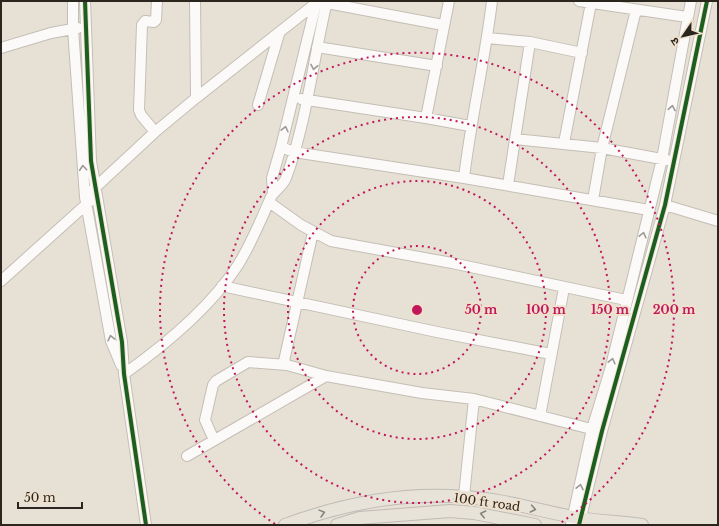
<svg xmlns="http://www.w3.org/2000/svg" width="719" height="526" font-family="'Libre Baskerville','Noto Sans Devanagari',serif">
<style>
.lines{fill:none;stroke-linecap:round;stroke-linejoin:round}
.minor-casing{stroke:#c4beb5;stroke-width:12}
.major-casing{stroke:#bfbcb6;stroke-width:14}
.minor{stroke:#fbfaf9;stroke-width:10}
.major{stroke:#e7e3d9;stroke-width:12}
.cycleway-casing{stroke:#efe1cd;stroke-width:6}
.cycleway{stroke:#1b5e20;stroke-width:4}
.oneway{stroke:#9d9a96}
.oneway2{stroke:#88847b}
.ring{fill:none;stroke:#c2185b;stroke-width:2;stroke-dasharray:2 4}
.labels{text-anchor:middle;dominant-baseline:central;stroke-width:4;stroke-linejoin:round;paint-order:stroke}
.street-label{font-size:12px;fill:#2a251d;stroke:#efe1cd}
.centre{fill:#c2185b;stroke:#efe1cd;stroke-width:2}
.ring-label{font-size:12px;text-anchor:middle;font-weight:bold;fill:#c2185b;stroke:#efe1cd;stroke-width:4;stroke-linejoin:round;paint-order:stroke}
</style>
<rect width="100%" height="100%" fill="#e7e0d5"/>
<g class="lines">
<defs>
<path id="minor" d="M73,1V29L85,197L111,341L121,365
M85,1L91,161L122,342L124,374L146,525
M195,1L196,98
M579,1L687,17
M487,38L530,42L582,53
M317,47L437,66
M1,48L51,33L78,28
M301,99L426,118L470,126
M258,105L279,34
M426,118L449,1
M155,132L141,115L139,110L142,25L145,21L154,22L156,20L157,1
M515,139L602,148L667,160
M564,143L591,3
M281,147L294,152L464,178L649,210
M464,178C471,118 485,60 492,1
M508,185L530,42
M273,194L272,178L281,147L316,4
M85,197L155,132L196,98L315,4L327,3L443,25
M593,200L602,148L636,10
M269,202L301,225L331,241L452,263L626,300
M665,205L718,221
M313,232L284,361L287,365L326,376L422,393L474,399L599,431
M1,281L90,201
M222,286L437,332L551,354
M124,374C165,345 210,308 238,265C251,244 261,220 271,197C275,190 283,186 286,178C307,121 313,60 327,1
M540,416L564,288
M214,440L205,420L213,385L216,381L248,362L287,365
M187,456L326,376
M464,496L474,399
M571,525L592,429L610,370L662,159L691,1
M579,525L602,431L665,205L707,1"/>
<path id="major" d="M285,525C342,504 404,492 465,497C501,499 537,510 573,517C595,521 619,522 642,525
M337,525L360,518L450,511L474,513L535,525"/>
</defs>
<use href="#minor" class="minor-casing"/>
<use href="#major" class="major-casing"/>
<use href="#minor" class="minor"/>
<use href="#major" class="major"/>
<defs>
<path id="cycleway" d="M85,1L91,161L122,342L124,374L146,525
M579,525L602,431L665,205L707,1"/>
</defs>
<use href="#cycleway" class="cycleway-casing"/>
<use href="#cycleway" class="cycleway"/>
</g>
<defs><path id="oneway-chevron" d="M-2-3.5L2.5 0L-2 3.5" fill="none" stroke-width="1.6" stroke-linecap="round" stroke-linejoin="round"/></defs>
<g class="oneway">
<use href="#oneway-chevron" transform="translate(314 67) rotate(101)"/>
<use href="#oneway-chevron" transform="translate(672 108) rotate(-80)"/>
<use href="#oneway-chevron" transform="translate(285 129) rotate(-77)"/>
<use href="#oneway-chevron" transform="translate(83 168) rotate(-95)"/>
<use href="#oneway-chevron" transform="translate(643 235) rotate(-76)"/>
<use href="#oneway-chevron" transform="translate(111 338) rotate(-103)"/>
<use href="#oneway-chevron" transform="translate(612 361) rotate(-76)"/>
<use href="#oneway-chevron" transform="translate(580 487) rotate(-78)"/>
</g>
<g class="oneway2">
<use href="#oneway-chevron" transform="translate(533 509) rotate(11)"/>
<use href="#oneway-chevron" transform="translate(322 513) rotate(-15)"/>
<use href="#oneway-chevron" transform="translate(483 514) rotate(-168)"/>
</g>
<g class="ring">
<circle cx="417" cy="310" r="64"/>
<circle cx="417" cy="310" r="129"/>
<circle cx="417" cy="310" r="193"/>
<path d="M275 524A257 257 0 1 1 559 524"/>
</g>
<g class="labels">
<g class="street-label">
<text transform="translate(487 502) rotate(8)">100 ft road</text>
</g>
</g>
<circle cx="417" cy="310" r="6" class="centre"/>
<g class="ring-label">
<text x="481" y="314">50 m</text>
<text x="546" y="314">100 m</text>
<text x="610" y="314">150 m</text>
<text x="674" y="314">200 m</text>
</g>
<rect width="719" height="526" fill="none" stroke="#2a251d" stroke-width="4"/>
<g transform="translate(683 36) rotate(236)" stroke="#efe1cd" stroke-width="3" paint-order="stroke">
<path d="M0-3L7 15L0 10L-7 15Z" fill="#2a251d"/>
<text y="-6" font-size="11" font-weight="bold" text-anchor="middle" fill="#2a251d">उ</text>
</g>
<path d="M18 502v6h64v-6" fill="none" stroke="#2a251d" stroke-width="2"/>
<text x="24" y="502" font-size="12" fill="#2a251d" stroke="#efe1cd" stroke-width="3" paint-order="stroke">50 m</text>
</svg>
